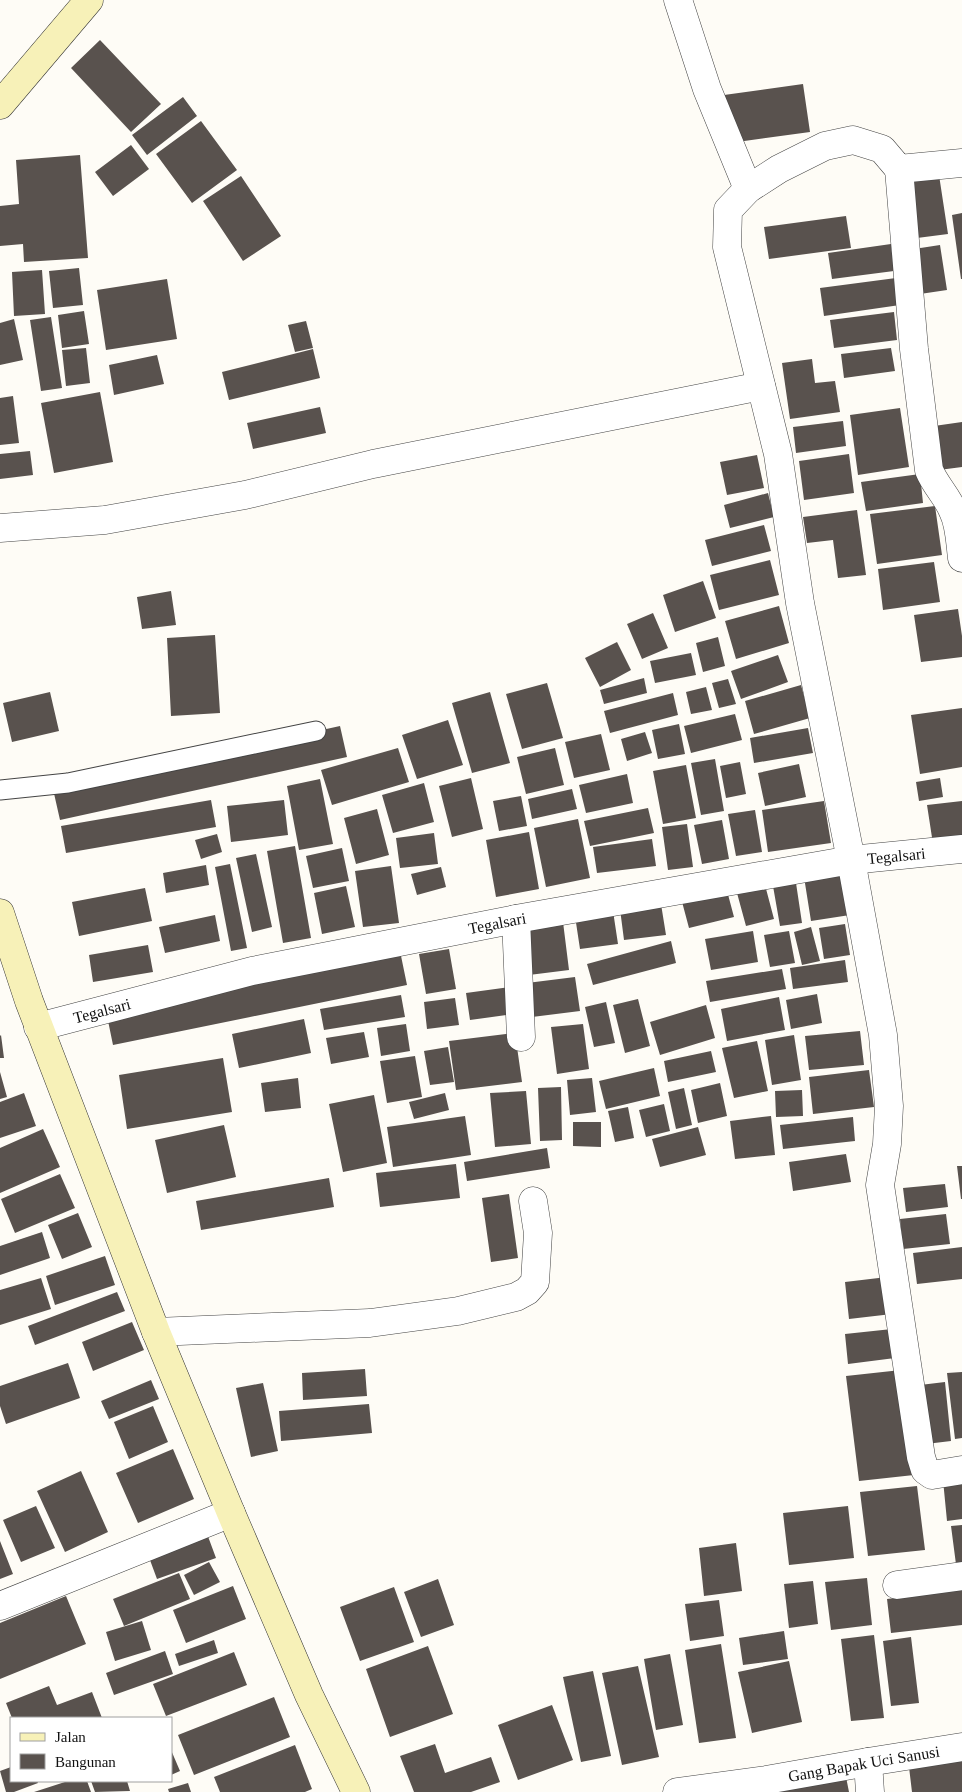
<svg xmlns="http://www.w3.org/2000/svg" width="962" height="1792" font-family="Georgia,serif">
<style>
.building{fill:#59524e}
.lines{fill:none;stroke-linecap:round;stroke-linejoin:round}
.service-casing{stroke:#444;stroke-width:21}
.minor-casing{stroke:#444;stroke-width:29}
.secondary-casing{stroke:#333;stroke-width:29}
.service{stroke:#fff;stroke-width:19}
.minor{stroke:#fff;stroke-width:28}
.secondary{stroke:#f7f1b8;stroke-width:28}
.labels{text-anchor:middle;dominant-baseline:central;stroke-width:5;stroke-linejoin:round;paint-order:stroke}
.street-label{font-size:16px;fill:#111;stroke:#fff}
</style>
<rect width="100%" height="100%" fill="#fefcf6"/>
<path class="building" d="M100,40L161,104L131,132L71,68Z
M803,84L810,132L730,143L724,95Z
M183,97L197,116L147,155L132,135Z
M201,121L237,170L192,203L156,154Z
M131,145L149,169L113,196L95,172Z
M80,155L88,258L24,262L23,244L0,246V206L19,204L16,160Z
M939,175L948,234L917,238L908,179Z
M241,176L281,236L243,261L203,201Z
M962,213V279H961L952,215Z
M846,216L851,248L769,259L764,227Z
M891,244L894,271L832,279L828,253Z
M940,245L947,290L920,294L914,249Z
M79,268L83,305L53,308L49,271Z
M42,270L45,314L14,316L12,272Z
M896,278L900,305L824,316L820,288Z
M167,279L177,339L106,350L97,290Z
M84,311L89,344L62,348L58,315Z
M894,312L897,340L834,348L830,320Z
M51,317L62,388L41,391L30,320Z
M14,319L23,360L0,365V323Z
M306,321L313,348L295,352L288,325Z
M86,348L90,383L66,386L62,350Z
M891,348L895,371L844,378L841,354Z
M313,349L320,378L229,400L222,372Z
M157,355L164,384L114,395L109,365Z
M812,359L815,383L835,381L840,412L790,419L782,363Z
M100,392L113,462L54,473L41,403Z
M13,396L19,443L0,445V398Z
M320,407L326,433L253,449L247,423Z
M900,408L909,467L858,475L850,415Z
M843,421L846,446L796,453L793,427Z
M962,422V467L939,470L934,426Z
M30,451L33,475L0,479V454Z
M849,454L854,493L804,500L799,461Z
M757,455L764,488L727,495L720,462Z
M920,474L923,503L866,511L861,482Z
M768,493L774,517L730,528L724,505Z
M935,506L942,555L877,564L870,514Z
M857,510L866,575L838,578L833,540L807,543L803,517Z
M764,525L771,551L712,566L705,540Z
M770,560L779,595L719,610L710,575Z
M934,562L940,602L883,610L878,569Z
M703,581L716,618L675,632L663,595Z
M171,591L176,625L142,629L137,597Z
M779,606L789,643L736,659L725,621Z
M958,609L962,636V657L921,662L914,615Z
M653,613L668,648L642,659L627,624Z
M215,635L220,713L171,716L167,638Z
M718,637L725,666L703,672L696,643Z
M617,642L631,670L600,687L585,658Z
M691,653L696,675L655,683L650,661Z
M778,655L788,682L741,699L731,671Z
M644,678L647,693L604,704L600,690Z
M728,679L736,704L719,708L712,683Z
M547,683L563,738L522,749L506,694Z
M801,685L810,718L754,734L745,701Z
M706,687L712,710L691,714L686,692Z
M50,692L59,731L12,742L3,703Z
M490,692L510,763L472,773L452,703Z
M673,693L678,715L610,733L604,711Z
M962,708V767L920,774L911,715Z
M735,714L742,740L691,753L684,726Z
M448,720L463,765L417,779L402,735Z
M679,724L685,754L658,759L652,730Z
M340,726L347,757L60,820L53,789Z
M808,728L813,753L754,763L750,738Z
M645,732L652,753L627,761L621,739Z
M601,734L610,770L574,778L565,742Z
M398,748L409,782L332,805L321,770Z
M555,748L564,785L526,794L517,757Z
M715,759L724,811L701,815L691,763Z
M740,762L746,794L726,798L720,766Z
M799,764L806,797L765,806L758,773Z
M686,765L696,818L663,824L653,771Z
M627,774L633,803L586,813L579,785Z
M471,778L483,829L452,837L439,786Z
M940,778L943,797L919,801L916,782Z
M320,779L333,844L299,850L287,786Z
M424,783L434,822L393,833L382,795Z
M572,789L577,809L532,819L528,799Z
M521,796L527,826L499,831L493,801Z
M211,800L216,827L66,853L61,826Z
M284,800L288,835L231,842L227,806Z
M824,801L831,843L768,852L762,810Z
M962,801V840L933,844L927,805Z
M648,808L654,833L590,846L584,821Z
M377,809L389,855L356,864L344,818Z
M755,810L762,852L736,856L728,814Z
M578,819L590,878L546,887L534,828Z
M722,820L729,859L702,864L694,825Z
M687,824L693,867L668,870L662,827Z
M529,832L539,889L496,897L486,840Z
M434,833L438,864L400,868L396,838Z
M217,834L222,852L201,859L195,840Z
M652,839L656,866L597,873L593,847Z
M295,846L311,938L283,943L267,851Z
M342,848L349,881L313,888L306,856Z
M256,854L272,927L252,932L236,858Z
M230,864L247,948L231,951L215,867Z
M206,865L209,885L166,893L163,873Z
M391,866L399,923L363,927L355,871Z
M441,867L446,887L417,895L411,874Z
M844,871L850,915L811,921L804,877Z
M796,883L802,923L780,926L773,886Z
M765,885L774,919L746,926L737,893Z
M346,886L355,927L322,934L314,893Z
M726,887L734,917L689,928L681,898Z
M145,888L152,921L79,936L72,902Z
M661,904L666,935L624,940L620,909Z
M613,911L618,944L580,949L575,916Z
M215,915L220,941L165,953L159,927Z
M563,922L569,970L529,975L523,927Z
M845,924L850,955L824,959L819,928Z
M811,927L820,961L802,965L794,932Z
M753,931L758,962L711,970L705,939Z
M789,931L795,963L770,967L764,935Z
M671,941L676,963L593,985L587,964Z
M148,945L153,972L93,982L89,955Z
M449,949L456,989L426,994L419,954Z
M400,951L407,985L113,1045L106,1011Z
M845,960L848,982L793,989L790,968Z
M782,969L786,989L710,1002L706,981Z
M575,977L580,1011L524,1018L519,984Z
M510,987L514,1014L470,1020L466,993Z
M817,994L822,1023L791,1029L786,1000Z
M401,995L405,1017L324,1030L320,1009Z
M779,997L785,1030L727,1041L721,1009Z
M455,998L459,1025L427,1029L424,1002Z
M638,999L650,1046L625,1053L613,1005Z
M606,1002L615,1043L594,1047L585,1007Z
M706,1005L715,1038L660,1055L650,1022Z
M304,1019L311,1053L239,1068L232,1034Z
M406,1024L410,1051L381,1056L377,1028Z
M583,1024L589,1069L557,1074L551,1027Z
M860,1031L864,1065L809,1070L805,1036Z
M364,1032L369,1057L331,1064L326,1038Z
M515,1033L522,1082L456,1090L449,1041Z
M1,1035L4,1058H0V1036Z
M794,1035L801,1080L772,1085L765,1040Z
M757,1041L768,1091L734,1098L722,1048Z
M448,1047L454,1082L430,1085L424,1051Z
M711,1051L716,1072L668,1082L664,1061Z
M415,1056L422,1097L387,1103L380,1061Z
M223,1058L232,1112L127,1129L119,1075Z
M654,1068L660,1096L606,1109L599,1081Z
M869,1070L874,1107L813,1114L809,1077Z
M0,1072L7,1097L0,1099Z
M298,1078L301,1108L265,1112L261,1083Z
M592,1078L596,1112L570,1115L567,1080Z
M720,1083L727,1116L698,1123L691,1090Z
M561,1087L562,1140L540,1141L538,1088Z
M684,1088L692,1125L676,1129L668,1092Z
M802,1090L803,1116L776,1117L775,1091Z
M526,1091L531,1144L495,1147L490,1093Z
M24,1093L36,1126L0,1138V1102Z
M445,1093L449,1110L414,1119L409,1102Z
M374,1095L387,1163L343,1172L329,1104Z
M664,1104L670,1131L646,1137L639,1110Z
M628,1107L634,1138L615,1142L608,1111Z
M465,1116L471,1155L393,1167L387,1127Z
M771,1116L775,1155L735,1159L730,1121Z
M853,1117L855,1141L783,1149L780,1125Z
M573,1122H601V1147L573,1146Z
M224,1125L236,1177L167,1193L155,1140Z
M698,1127L706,1155L660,1167L652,1139Z
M43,1129L60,1167L0,1193V1148Z
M547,1148L550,1168L467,1181L464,1162Z
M846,1154L851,1182L793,1191L789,1162Z
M456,1164L460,1198L380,1207L376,1173Z
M957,1166H962V1199H961Z
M60,1174L75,1208L15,1233L1,1199Z
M329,1178L334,1207L201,1230L196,1201Z
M945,1184L948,1207L906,1212L903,1188Z
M509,1194L518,1258L491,1262L482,1198Z
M78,1213L92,1247L62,1259L48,1225Z
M946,1214L950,1244L903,1249L900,1219Z
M42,1232L50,1258L0,1275V1246Z
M962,1247V1279L917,1284L913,1253Z
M105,1256L115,1285L55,1305L46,1276Z
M887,1277L892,1314L849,1319L845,1282Z
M41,1278L51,1309L0,1325V1290Z
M117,1292L125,1311L35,1345L28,1326Z
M132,1322L144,1350L93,1371L82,1342Z
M892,1329L895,1358L848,1364L845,1334Z
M68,1363L80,1398L6,1424L0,1406V1386Z
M365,1369L367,1396L303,1400L302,1373Z
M901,1370L914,1475L859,1481L846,1376Z
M962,1372V1438L955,1439L947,1373Z
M151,1380L159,1399L109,1419L101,1401Z
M945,1382L951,1441L926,1444L920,1385Z
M263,1383L278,1451L251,1457L236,1388Z
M369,1404L372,1433L281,1441L279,1411Z
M153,1406L168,1442L129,1459L114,1422Z
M173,1449L194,1499L138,1523L116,1473Z
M81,1471L108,1532L65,1552L37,1491Z
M962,1478V1519L947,1521L943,1480Z
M917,1486L925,1550L868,1556L860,1492Z
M36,1506L55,1548L21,1562L3,1520Z
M848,1506L854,1558L789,1565L783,1513Z
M962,1525V1572H957L951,1526Z
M206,1531L216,1558L157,1579L147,1552Z
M0,1541L13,1574L0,1579Z
M736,1543L742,1591L704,1596L699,1548Z
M209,1562L220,1582L194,1595L184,1575Z
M179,1573L190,1599L124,1626L113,1599Z
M867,1578L872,1625L831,1630L825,1582Z
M438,1579L454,1625L421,1637L404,1592Z
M813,1581L818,1624L789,1628L784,1584Z
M233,1586L246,1619L186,1643L173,1610Z
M394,1587L414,1642L360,1661L340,1607Z
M962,1590V1625L891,1633L887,1599Z
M66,1596L86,1644L0,1679V1623Z
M719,1600L724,1636L690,1641L685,1604Z
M142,1621L151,1650L115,1661L106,1632Z
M784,1631L788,1659L743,1665L739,1638Z
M874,1635L884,1718L851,1721L841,1639Z
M911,1637L919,1703L891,1706L883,1641Z
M214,1640L218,1653L179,1666L175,1654Z
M721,1644L736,1738L699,1743L685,1650Z
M428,1646L453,1714L390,1737L366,1669Z
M165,1651L173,1674L114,1695L106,1673Z
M234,1652L247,1685L166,1716L153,1684Z
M670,1654L683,1725L656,1730L644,1659Z
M789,1661L802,1722L752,1733L738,1672Z
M638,1666L659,1757L622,1765L602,1673Z
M593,1671L611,1756L581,1762L563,1677Z
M49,1686L57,1705L92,1692L102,1718H12L6,1703Z
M274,1697L290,1737L194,1775L178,1735Z
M552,1705L573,1760L518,1780L498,1725Z
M435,1744L445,1773L491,1757L500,1782L471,1792H414L400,1756Z
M295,1745L312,1789L305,1792H220L214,1777Z
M171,1750L180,1771L171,1775Z
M962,1761V1792H912L909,1767Z
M11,1767V1781H37L38,1783L14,1792H6L0,1771Z
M845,1772L849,1792H759Z
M68,1781H87L91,1792H34Z
M91,1781H127L130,1791L95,1792Z
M188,1783L191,1792H169L168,1789Z"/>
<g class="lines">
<defs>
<path id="service" d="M0,790L68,783L316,731"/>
<g id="minor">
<path d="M678,0L707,89L748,189"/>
<path d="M962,163L899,169L882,149L853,140L825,146L779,169L748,189L728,210L727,247L778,454L800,603L851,860L883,1035L889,1106L887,1144L880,1185L921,1457L925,1470L932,1475L962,1470"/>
<path d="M899,169L914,349L929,470C935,485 947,496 953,511C960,525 960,543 962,558"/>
<path d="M0,528L105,520L245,495L373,464L761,386"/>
<path d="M516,919L521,1037"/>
<path id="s1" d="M38,1027L252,971L516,919L851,860L962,849"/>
<path d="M156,1332L370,1323L458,1311L516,1297L527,1291L535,1282L538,1233L533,1201"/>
<path d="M897,1585L962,1576"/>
<path d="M0,1606L231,1513"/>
<path d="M868,1762L870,1792"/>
<path id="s2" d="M677,1792L766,1780L868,1762L962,1747"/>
</g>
<path id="secondary" d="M0,105L89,0
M0,913L29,1001L156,1332L231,1513L309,1695L356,1792"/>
</defs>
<use href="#service" class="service-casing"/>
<use href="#minor" class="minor-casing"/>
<use href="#secondary" class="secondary-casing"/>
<use href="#service" class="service"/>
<use href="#minor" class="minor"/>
<use href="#secondary" class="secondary"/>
</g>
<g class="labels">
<g class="street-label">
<text stroke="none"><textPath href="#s1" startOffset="876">Tegalsari</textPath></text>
<text stroke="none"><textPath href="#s1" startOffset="471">Tegalsari</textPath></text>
<text stroke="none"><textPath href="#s1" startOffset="66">Tegalsari</textPath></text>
<text stroke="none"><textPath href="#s2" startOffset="189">Gang Bapak Uci Sanusi</textPath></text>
</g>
</g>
<rect x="10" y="1717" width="162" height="65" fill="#ffffff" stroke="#a0a0a0"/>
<rect x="20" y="1733" width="25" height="8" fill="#f7f1b8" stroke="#a0a0a0"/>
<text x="55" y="1742" font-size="15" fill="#111111">Jalan</text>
<rect x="20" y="1754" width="25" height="15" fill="#59524e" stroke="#a0a0a0"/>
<text x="55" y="1767" font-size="15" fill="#111111">Bangunan</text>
</svg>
